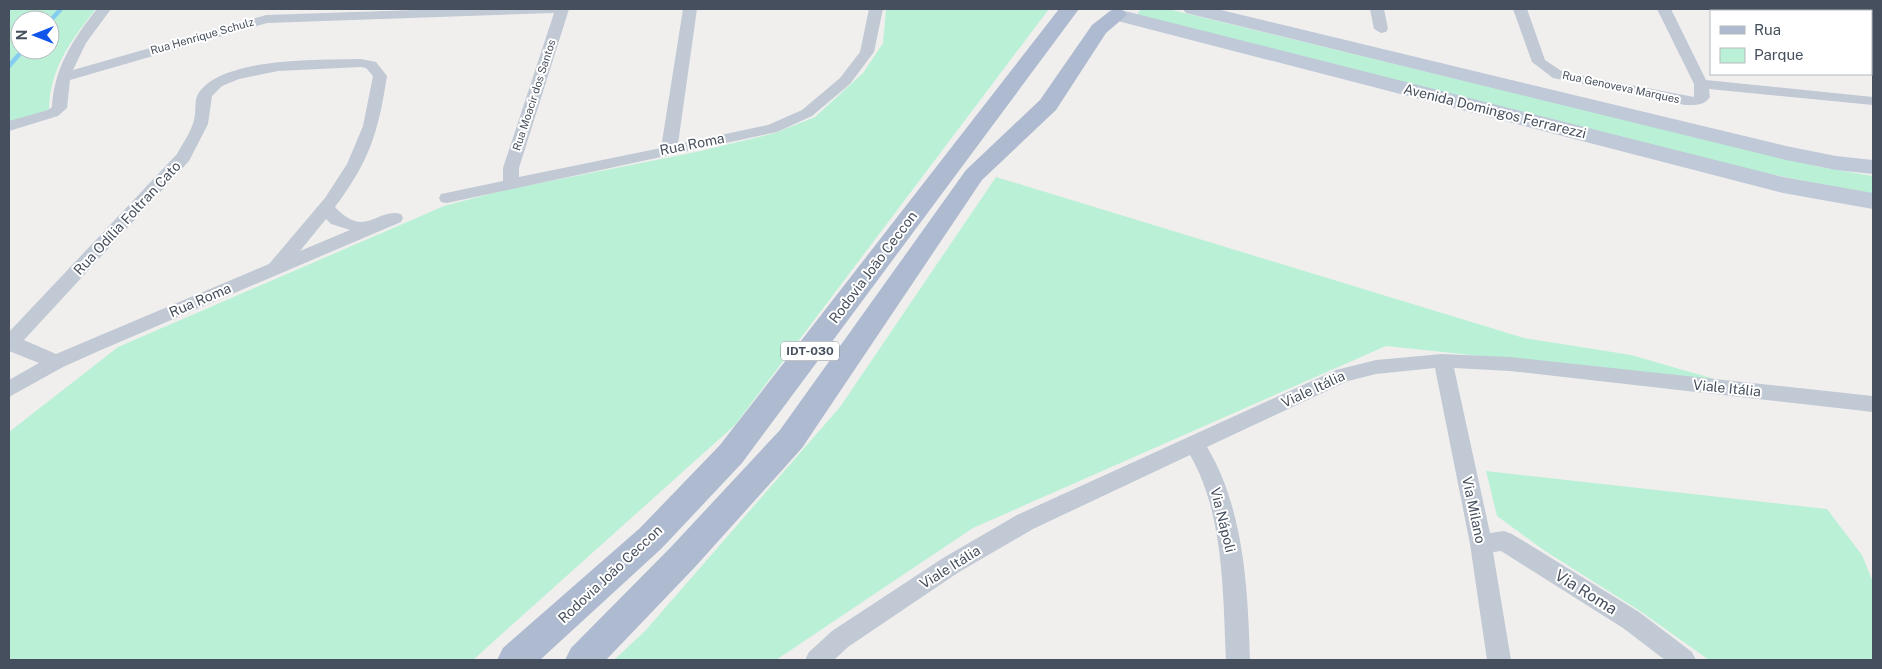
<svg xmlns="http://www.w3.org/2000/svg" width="1882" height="669" font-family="'Public Sans',sans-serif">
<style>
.green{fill:#baf1d6;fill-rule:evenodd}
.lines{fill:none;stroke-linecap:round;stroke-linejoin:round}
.stream{stroke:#85cdf0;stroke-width:4.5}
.minor{fill:#c1c9d4;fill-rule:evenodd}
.secondary{fill:#c0c9d8;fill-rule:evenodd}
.primary{fill:#adbacf;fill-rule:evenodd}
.labels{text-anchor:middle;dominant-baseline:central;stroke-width:4;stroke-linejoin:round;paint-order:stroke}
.far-street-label{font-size:11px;fill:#464f5d;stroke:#fff}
.shield{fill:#fff;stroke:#7e848e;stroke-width:1}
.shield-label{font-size:12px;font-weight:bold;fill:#464f5d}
.street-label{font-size:14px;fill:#464f5d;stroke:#fff}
.near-street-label{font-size:16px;fill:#464f5d;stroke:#fff}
</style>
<rect width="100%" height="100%" fill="#f1efee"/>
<path class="green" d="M9,9H96C71,40 50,68 49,110L9,123ZM20,20H50V50H20Z
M886,9H1049L735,425L473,660H9V432L118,347L444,206L501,191L696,152L775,133L815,117L863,73L883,43Z
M1141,9H1168L1820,167L1873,176V194L1764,173L1136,16Z
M996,177L1524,338L1631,355L1725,382L1386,346L973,528L776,660H614L645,631L840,407Z
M1486,471L1827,509L1862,555L1873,582V660H1709L1640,611L1545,551L1497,516Z"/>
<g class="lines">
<path class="stream" d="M50,21L61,9
M9,66L23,50"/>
<path class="minor" d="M97,9H111L86,43L73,70L266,15L445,9H569L519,168V177L661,148L683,9H697L678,144L768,125L802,110L840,78L860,52L869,9H883L874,52L850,84L812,116L777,132L447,203L441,202L439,198L441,194L503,181V168L554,13L267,23L70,80L67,108L58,116L9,131V121L48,110L52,107C54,68 73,39 97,9Z
M1370,9H1384L1388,29L1386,32L1381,33L1374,29Z
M1513,9H1527L1545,60L1563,72L1694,97V84L1657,9H1671L1706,80L1873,97V105L1709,89L1710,97C1704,106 1695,105 1685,105L1553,78L1532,62Z
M1746,9H1788L1790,11H1748Z
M361,59L376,62L387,76C378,133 370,160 335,207C366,240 377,207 401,214L403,218L401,222L101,350L63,367L9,397V380L39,363L9,351V332L177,154C183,143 191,132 194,120C197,110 193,99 200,91C226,57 321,60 361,59ZM361,67L366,68L373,76L363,126L347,164L325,198L269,264L56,354L24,340L189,161L208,124L212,96L222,86L239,79L278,71ZM326,219L331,224L350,230L300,251Z
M1442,354L1510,357L1873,396V412L1510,371L1454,368L1490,533L1504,531L1512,534L1639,612L1692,652L1696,660H1665L1623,628L1501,551L1493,552L1511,660H1487L1470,544L1435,368L1376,374L1348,381L1207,447C1244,508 1248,590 1250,660H1226C1223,594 1224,513 1190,455L1033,529L959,572L848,647L834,660H805L809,652L832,631L943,558L1017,515L1336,370L1376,360Z"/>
<path class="secondary" d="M1117,9L1783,177L1873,193V209L1783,193L1110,19L1107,15L1110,11Z
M1183,9H1217L1786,146L1836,156L1873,160V174L1836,170L1786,160L1186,13Z"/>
<path class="primary" d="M1059,9H1079L742,463L662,548L540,660H497L503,648L640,528L720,445Z
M1117,9L1124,11L1127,15L1106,33L1056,110L982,180L802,448L695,567L606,660H565L571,648L671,547L780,430L966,170L1040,100L1092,25L1110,11Z"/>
</g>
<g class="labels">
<g class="far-street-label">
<text transform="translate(202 36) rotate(-16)">Rua Henrique Schulz</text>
<text transform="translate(1621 87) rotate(12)">Rua Genoveva Marques</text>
<text transform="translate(534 95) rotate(-72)">Rua Moacir dos Santos</text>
</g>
<rect class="shield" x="781" y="341.5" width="58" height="19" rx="4"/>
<g class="shield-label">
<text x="810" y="351">IDT-030</text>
</g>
<g class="street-label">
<text transform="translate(1495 111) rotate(14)">Avenida Domingos Ferrarezzi</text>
<text transform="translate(692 144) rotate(-11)">Rua Roma</text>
<text transform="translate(127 218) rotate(-47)">Rua Odília Foltran Cato</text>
<text transform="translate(873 267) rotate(-53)">Rodovia João Ceccon</text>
<text transform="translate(200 300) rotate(-23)">Rua Roma</text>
<text transform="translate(1727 388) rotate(6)">Viale Itália</text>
<text transform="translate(1313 389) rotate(-25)">Viale Itália</text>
<text transform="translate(1474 510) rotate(78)">Via Milano</text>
<text transform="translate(1223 520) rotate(76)">Via Nápoli</text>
<text transform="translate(950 567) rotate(-32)">Viale Itália</text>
<text transform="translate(610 574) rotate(-43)">Rodovia João Ceccon</text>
</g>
<g class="near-street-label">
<text transform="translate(1586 592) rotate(32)">Via Roma</text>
</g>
</g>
<rect width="1882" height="669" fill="none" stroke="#464f5d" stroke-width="20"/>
<rect x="1710" y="10" width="162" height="65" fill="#ffffff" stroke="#b5b9be"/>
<rect x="1720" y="26" width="25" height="8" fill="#adbacf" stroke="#b5b9be"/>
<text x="1754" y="35" font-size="15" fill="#464f5d">Rua</text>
<rect x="1720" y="48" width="25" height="15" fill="#baf1d6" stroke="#b5b9be"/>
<text x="1754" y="60" font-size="15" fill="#464f5d">Parque</text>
<g transform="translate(35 35) rotate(270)"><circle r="24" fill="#ffffff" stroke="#b5b9be"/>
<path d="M0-4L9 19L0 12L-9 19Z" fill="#1054e9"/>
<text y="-8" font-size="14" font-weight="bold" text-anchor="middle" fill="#464f5d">N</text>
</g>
</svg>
